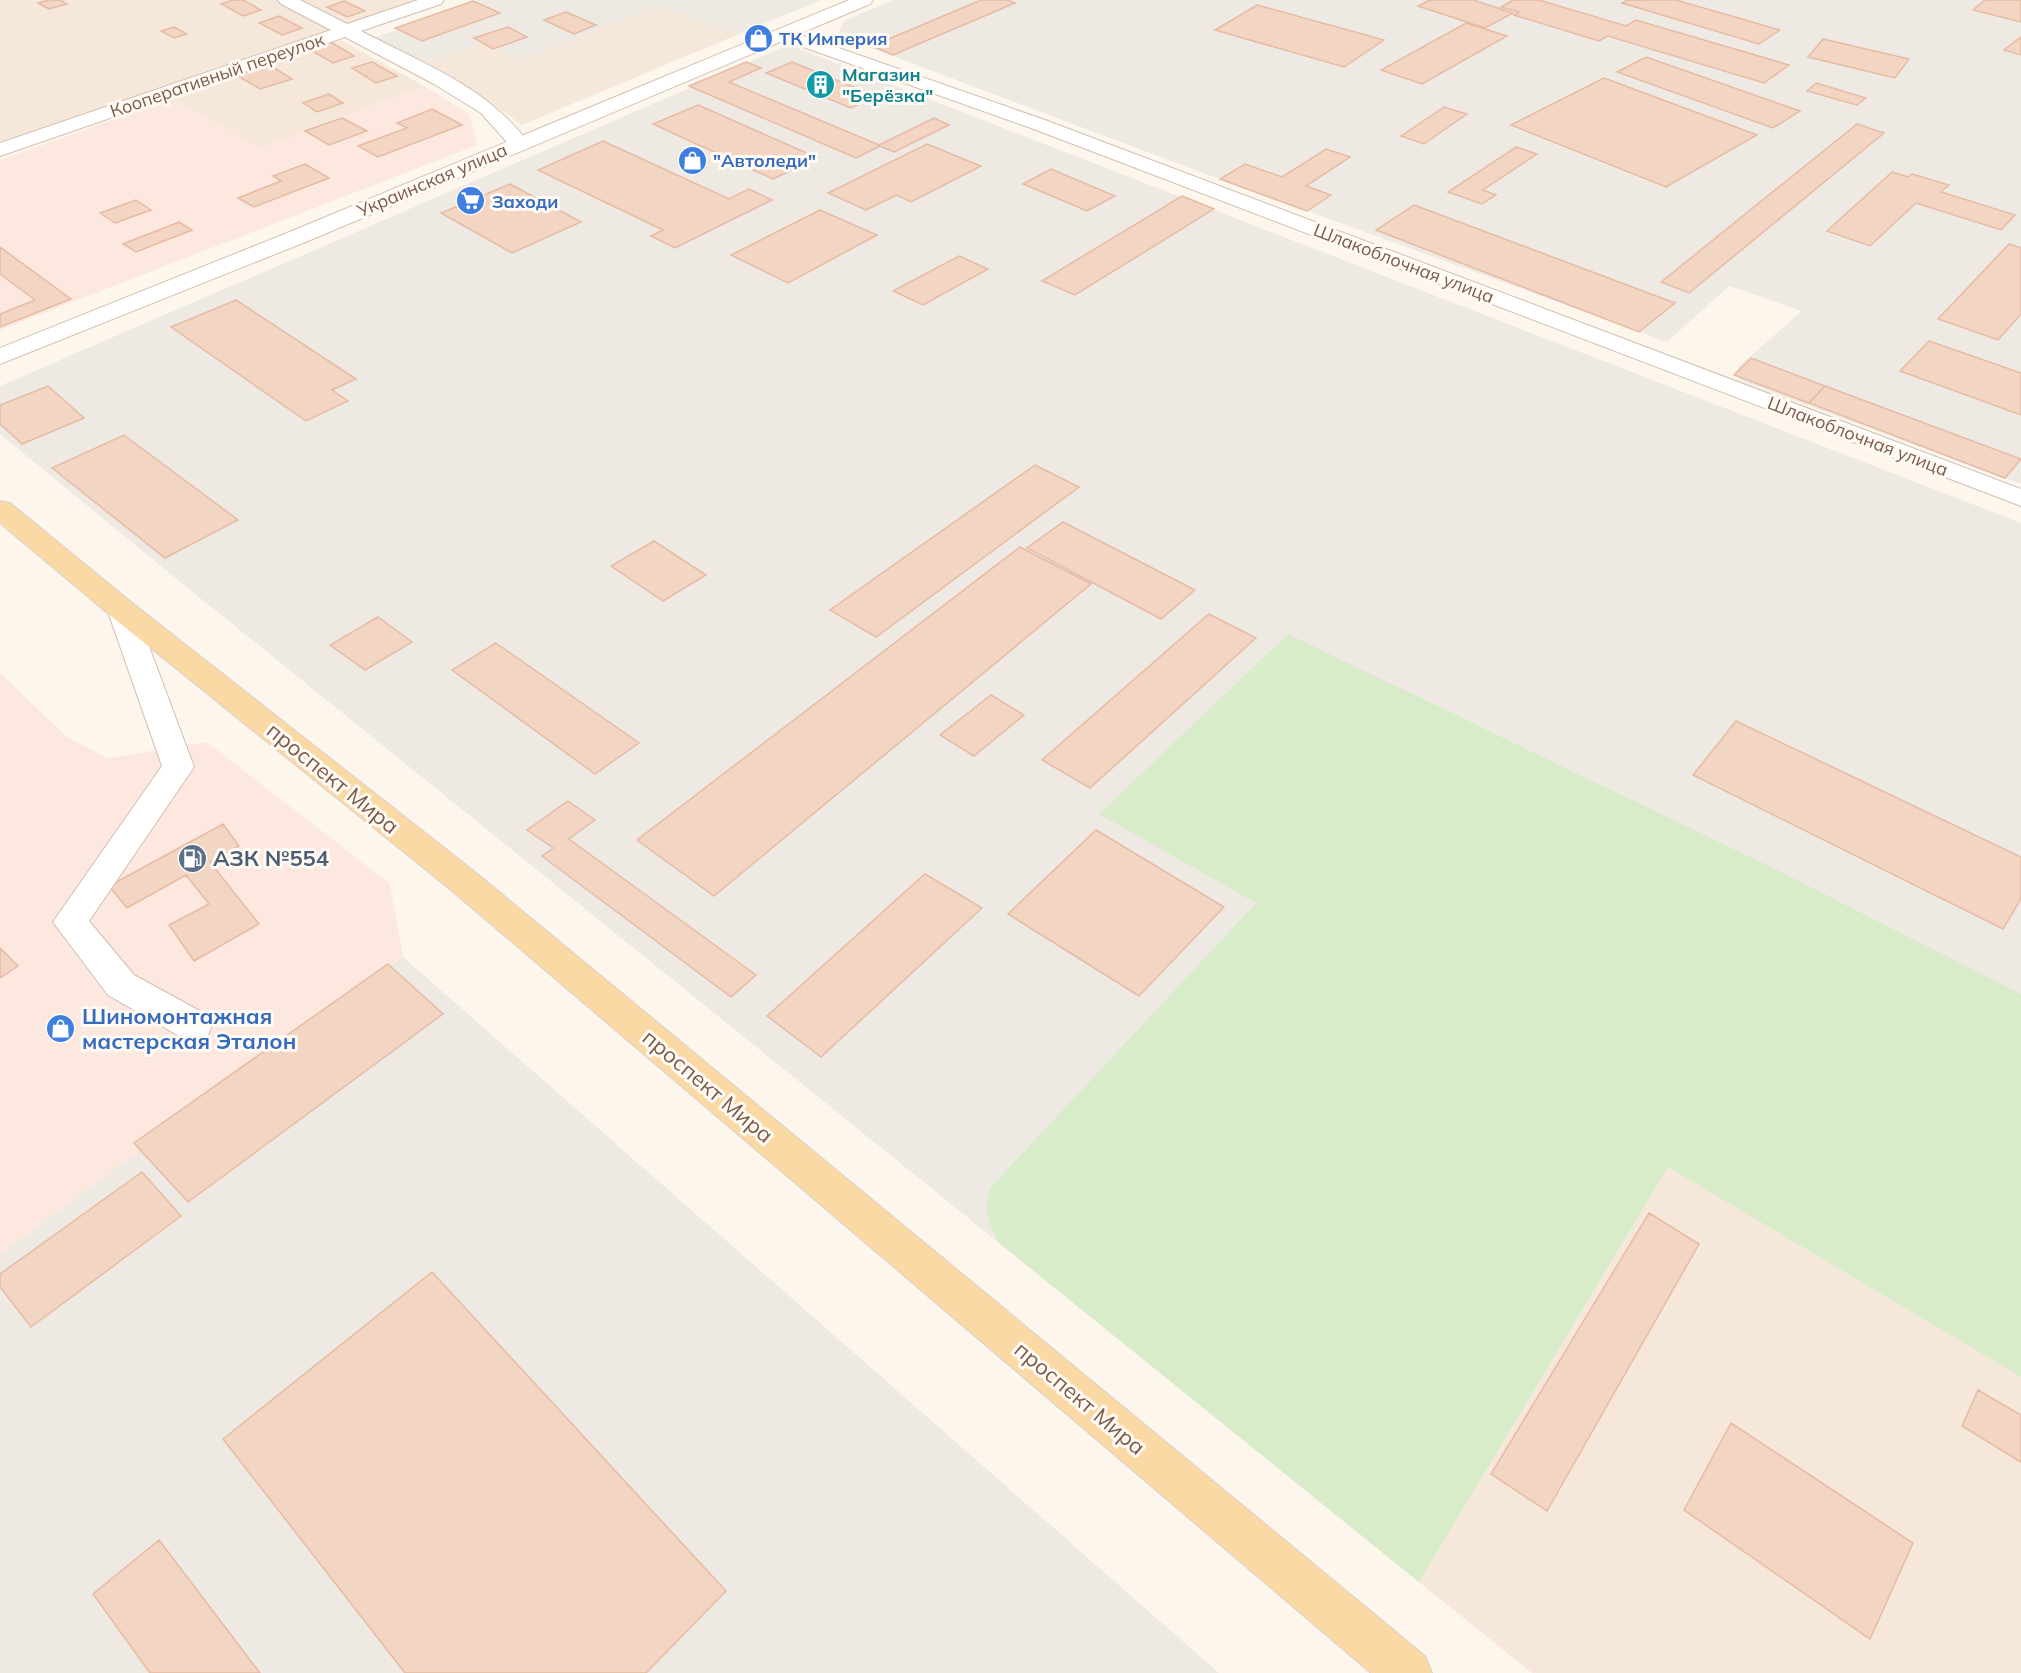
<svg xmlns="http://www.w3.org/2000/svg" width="2021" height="1673" font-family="Mulish,sans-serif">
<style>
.residential{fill:#f5e8da}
.commercial{fill:#fde8e0}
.industrial{fill:#efe9e4}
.green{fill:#d8ecc9}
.building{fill:#f3d5c3;stroke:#e6bba3;stroke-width:1.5}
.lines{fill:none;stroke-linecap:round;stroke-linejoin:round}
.minor-casing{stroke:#d1beb0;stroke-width:2}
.secondary-casing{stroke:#d6c0b0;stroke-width:2}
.primary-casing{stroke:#dad1cd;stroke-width:2}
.minor{fill:#fff;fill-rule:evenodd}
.secondary{fill:#fff;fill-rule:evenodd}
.primary{fill:#fbd9a5;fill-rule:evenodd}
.labels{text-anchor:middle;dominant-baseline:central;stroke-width:6;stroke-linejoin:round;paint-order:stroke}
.far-shop-label{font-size:18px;font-weight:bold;fill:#366cbe;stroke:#fffaf3;text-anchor:start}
.far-culture-label{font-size:18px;font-weight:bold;fill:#0d838f;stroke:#fffaf3;text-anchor:start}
.far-street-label{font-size:18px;fill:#7a5c4d;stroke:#fffaf3}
.street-label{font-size:22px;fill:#7a5c4d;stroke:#fffaf3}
.service-label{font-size:22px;font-weight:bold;fill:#4e5e75;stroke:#fffaf3;text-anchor:start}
.shop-label{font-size:22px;font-weight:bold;fill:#366cbe;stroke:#fffaf3;text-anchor:start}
</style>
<rect width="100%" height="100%" fill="#fdf6ec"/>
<path class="residential" d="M0,0H420L0,145Z
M657,6L739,34L522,125L490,102L419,65L481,43L521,59Z
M341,40L424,86L260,149L173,98Z
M1668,1167L2021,1377V1673H1532L1419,1582Z"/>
<path class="commercial" d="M424,86L470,115L477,145L0,330V160L173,98L260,149Z
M0,673L67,737L108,758L207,742L390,884L403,957L0,1254Z"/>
<path class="industrial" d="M476,0H821L739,34L657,6L521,59L481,43L419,65L367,40L478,2Z
M893,0H2021V484L1739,380L1738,367L1802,311L1729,286L1667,342L1206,174L837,35L844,21Z
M789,45L2021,523V1377L1668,1167L1419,1582L184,585L0,434V386Z
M403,957L1219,1673H0V1254Z"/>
<path class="green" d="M1288,634L1775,869L2021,994V1377L1668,1167L1419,1582L999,1243C987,1221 984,1212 990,1188L1256,903L1099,814Z"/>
<path class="building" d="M49,0H60L67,4L49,9L38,3Z
M233,0H243L261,10L243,16L221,4Z
M981,0H1007L1015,3L893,55L872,46Z
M1430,0H1473L1513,13L1485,28L1418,6Z
M1513,0H1539L1626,26L1636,20L1789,65L1764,83L1608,36L1599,41L1514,15L1519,12L1501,7Z
M1628,0H1676L1780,30L1759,44L1622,3Z
M1985,0H2021V22L1973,10Z
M344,1L365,11L347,17L327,7Z
M473,1L500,13L422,41L395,28Z
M1257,5L1384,40L1344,67L1215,30Z
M566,12L596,25L574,34L544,20Z
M279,16L302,28L282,35L259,23Z
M1466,23L1507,36L1422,84L1381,70Z
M174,27L187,34L174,38L161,31Z
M508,27L527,37L493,49L474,38Z
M2021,37V55L2004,50Z
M1823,39L1909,59L1895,78L1808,57Z
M329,41L354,56L333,63L307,48Z
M1646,57L1800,111L1773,128L1617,72Z
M372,62L397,76L376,83L352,68Z
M746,62L761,68L729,82L879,145L934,118L949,125L894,152L880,146L856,158L689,86Z
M792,62L876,96L851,108L766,73Z
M268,64L292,79L260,89L236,75Z
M1604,78L1757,135L1666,187L1511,125Z
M1816,83L1866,98L1857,105L1807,91Z
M329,94L343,103L317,112L303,103Z
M698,105L818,158L773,179L653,124Z
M1444,107L1467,114L1424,144L1401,136Z
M432,109L462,125L378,157L358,146L407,128L397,123Z
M342,118L367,131L329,145L305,131Z
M1857,124L1884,133L1689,293L1661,282Z
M603,141L729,199L749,189L772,200L675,248L651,236L663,230L538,170Z
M927,144L981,166L911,202L897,195L866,210L828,193Z
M1516,147L1537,154L1483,190L1496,195L1482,204L1448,192Z
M1326,149L1350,157L1306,186L1331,195L1307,211L1220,179L1245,164L1282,177Z
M305,164L329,178L254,207L238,198L281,181L273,176Z
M1051,169L1115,196L1087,211L1023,184Z
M1892,172L1908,177L1912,174L1949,185L1941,192L2015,215L2001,230L1916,203L1870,246L1827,231Z
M510,184L581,222L512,253L441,213Z
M1182,196L1214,209L1075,295L1042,281Z
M136,200L151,210L115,223L100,213Z
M1414,205L1675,303L1639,332L1376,230Z
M820,210L877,235L788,283L731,255Z
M179,222L192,230L136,252L123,244Z
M2009,244L2021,248V314L1998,340L1938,319Z
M0,248V247L71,299L0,327V314L35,300L0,274Z
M959,256L988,269L923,305L893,291Z
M236,300L356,379L332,390L348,401L306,421L171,327Z
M1929,341L2021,373V415L1900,371Z
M1751,358L1825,386L1809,403L1734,375Z
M48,386L84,418L22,444L0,424V405Z
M1825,386L2021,459L2005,478L1809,403Z
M124,435L238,520L165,558L52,468Z
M1035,465L1079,487L876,637L830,610Z
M1063,522L1195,590L1161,619L1027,548Z
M654,541L706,575L663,601L611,566Z
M1020,547L1091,584L714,896L637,840Z
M1209,614L1256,638L1090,788L1042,760Z
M378,617L412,642L365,670L330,645Z
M496,643L639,743L595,774L452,670Z
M991,695L1024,715L974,756L940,735Z
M1736,721L2021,857V899L2003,929L1693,775Z
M568,801L595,820L569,839L756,975L731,997L542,856L553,848L527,830Z
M223,824L239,846L210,862L259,924L194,961L169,925L209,904L186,875L127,908L109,886Z
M1096,830L1224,907L1139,996L1008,914Z
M925,874L982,908L821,1057L767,1016Z
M0,948L18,966L0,978Z
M388,964L443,1014L188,1202L134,1143Z
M142,1172L181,1216L31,1327L0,1287V1274Z
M1649,1213L1699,1244L1547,1511L1491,1474Z
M432,1272L726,1591L646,1673H405L223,1439Z
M1978,1390L2021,1415V1462L1962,1426Z
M1731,1423L1913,1543L1870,1639L1684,1510Z
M159,1540L260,1673H150L93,1594Z"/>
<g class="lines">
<defs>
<path id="minor" d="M278,0H300L347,24L418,0H444L441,4L361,31C420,62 490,88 529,144L526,148H512L481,113L434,84L345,37L0,156V143L331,30L281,4Z
M784,29L1045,120L2021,489V506L1031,128L778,38L775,34L778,30Z
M121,600L131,602L135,609L194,767L89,921L134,975L207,1015L212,1026L207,1037L194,1041L181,1037L108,995L53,922L162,766L107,609L111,602Z"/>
<path id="secondary" d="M849,0H873L870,4L308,241L0,364V348L292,231Z"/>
<path id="primary" d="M0,501L10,503L131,602L475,872L1425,1656L1432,1673H1371L451,890L111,616L0,523Z"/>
</defs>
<use href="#minor" class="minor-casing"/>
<use href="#secondary" class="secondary-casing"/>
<use href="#primary" class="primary-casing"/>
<use href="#minor" class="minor"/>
<use href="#secondary" class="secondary"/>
<use href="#primary" class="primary"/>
</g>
<defs>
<symbol id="shop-disc" viewBox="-11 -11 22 22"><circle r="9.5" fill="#3f7fe0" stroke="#fffaf3"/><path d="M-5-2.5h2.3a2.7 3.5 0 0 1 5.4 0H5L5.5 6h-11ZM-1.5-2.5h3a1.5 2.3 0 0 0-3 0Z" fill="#fff"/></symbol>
<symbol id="building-disc" viewBox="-11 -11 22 22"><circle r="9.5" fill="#0f9aa8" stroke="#fffaf3"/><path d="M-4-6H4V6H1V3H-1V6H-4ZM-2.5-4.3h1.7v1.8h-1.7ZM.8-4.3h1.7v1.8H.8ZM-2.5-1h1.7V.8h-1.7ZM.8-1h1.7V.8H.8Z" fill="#fff"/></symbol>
<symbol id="supermarket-disc" viewBox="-11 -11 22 22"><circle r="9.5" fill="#3f7fe0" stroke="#fffaf3"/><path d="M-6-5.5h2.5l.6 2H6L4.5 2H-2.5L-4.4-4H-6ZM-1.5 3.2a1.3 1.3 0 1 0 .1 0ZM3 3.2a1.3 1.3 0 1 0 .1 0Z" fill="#fff"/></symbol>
<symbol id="fuel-disc" viewBox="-11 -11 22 22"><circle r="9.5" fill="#5c6f8a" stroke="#fffaf3"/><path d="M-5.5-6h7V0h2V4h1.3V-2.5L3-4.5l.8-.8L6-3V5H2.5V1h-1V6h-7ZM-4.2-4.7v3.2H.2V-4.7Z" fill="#fff"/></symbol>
</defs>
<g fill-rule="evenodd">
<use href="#shop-disc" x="742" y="22" width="33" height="33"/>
<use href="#building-disc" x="804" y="68" width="33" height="33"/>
<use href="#shop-disc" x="676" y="144" width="33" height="33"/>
<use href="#supermarket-disc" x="454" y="184" width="33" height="33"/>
<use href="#fuel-disc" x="176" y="842" width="33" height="33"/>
<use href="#shop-disc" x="44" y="1012" width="33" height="33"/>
</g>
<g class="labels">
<g class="far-shop-label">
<text x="779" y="38">ТК Империя</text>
<text x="713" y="160">"Автоледи"</text>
<text x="492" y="201">Заходи</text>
</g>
<g class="far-culture-label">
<text x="842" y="74">Магазин<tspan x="842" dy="21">"Берёзка"</tspan></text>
</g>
<g class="far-street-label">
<text transform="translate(217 75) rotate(-19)">Кооперативный переулок</text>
<text transform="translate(432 180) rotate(-23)">Украинская улица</text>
<text transform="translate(1404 263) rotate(21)">Шлакоблочная улица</text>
<text transform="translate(1858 436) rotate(21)">Шлакоблочная улица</text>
</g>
<g class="street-label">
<text transform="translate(333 778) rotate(39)">проспект Мира</text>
<text transform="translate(708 1086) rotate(40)">проспект Мира</text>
<text transform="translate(1080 1398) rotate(40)">проспект Мира</text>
</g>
<g class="service-label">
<text x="213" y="858">АЗК №554</text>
</g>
<g class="shop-label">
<text x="82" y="1016">Шиномонтажная<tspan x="82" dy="25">мастерская Эталон</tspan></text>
</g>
</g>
</svg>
